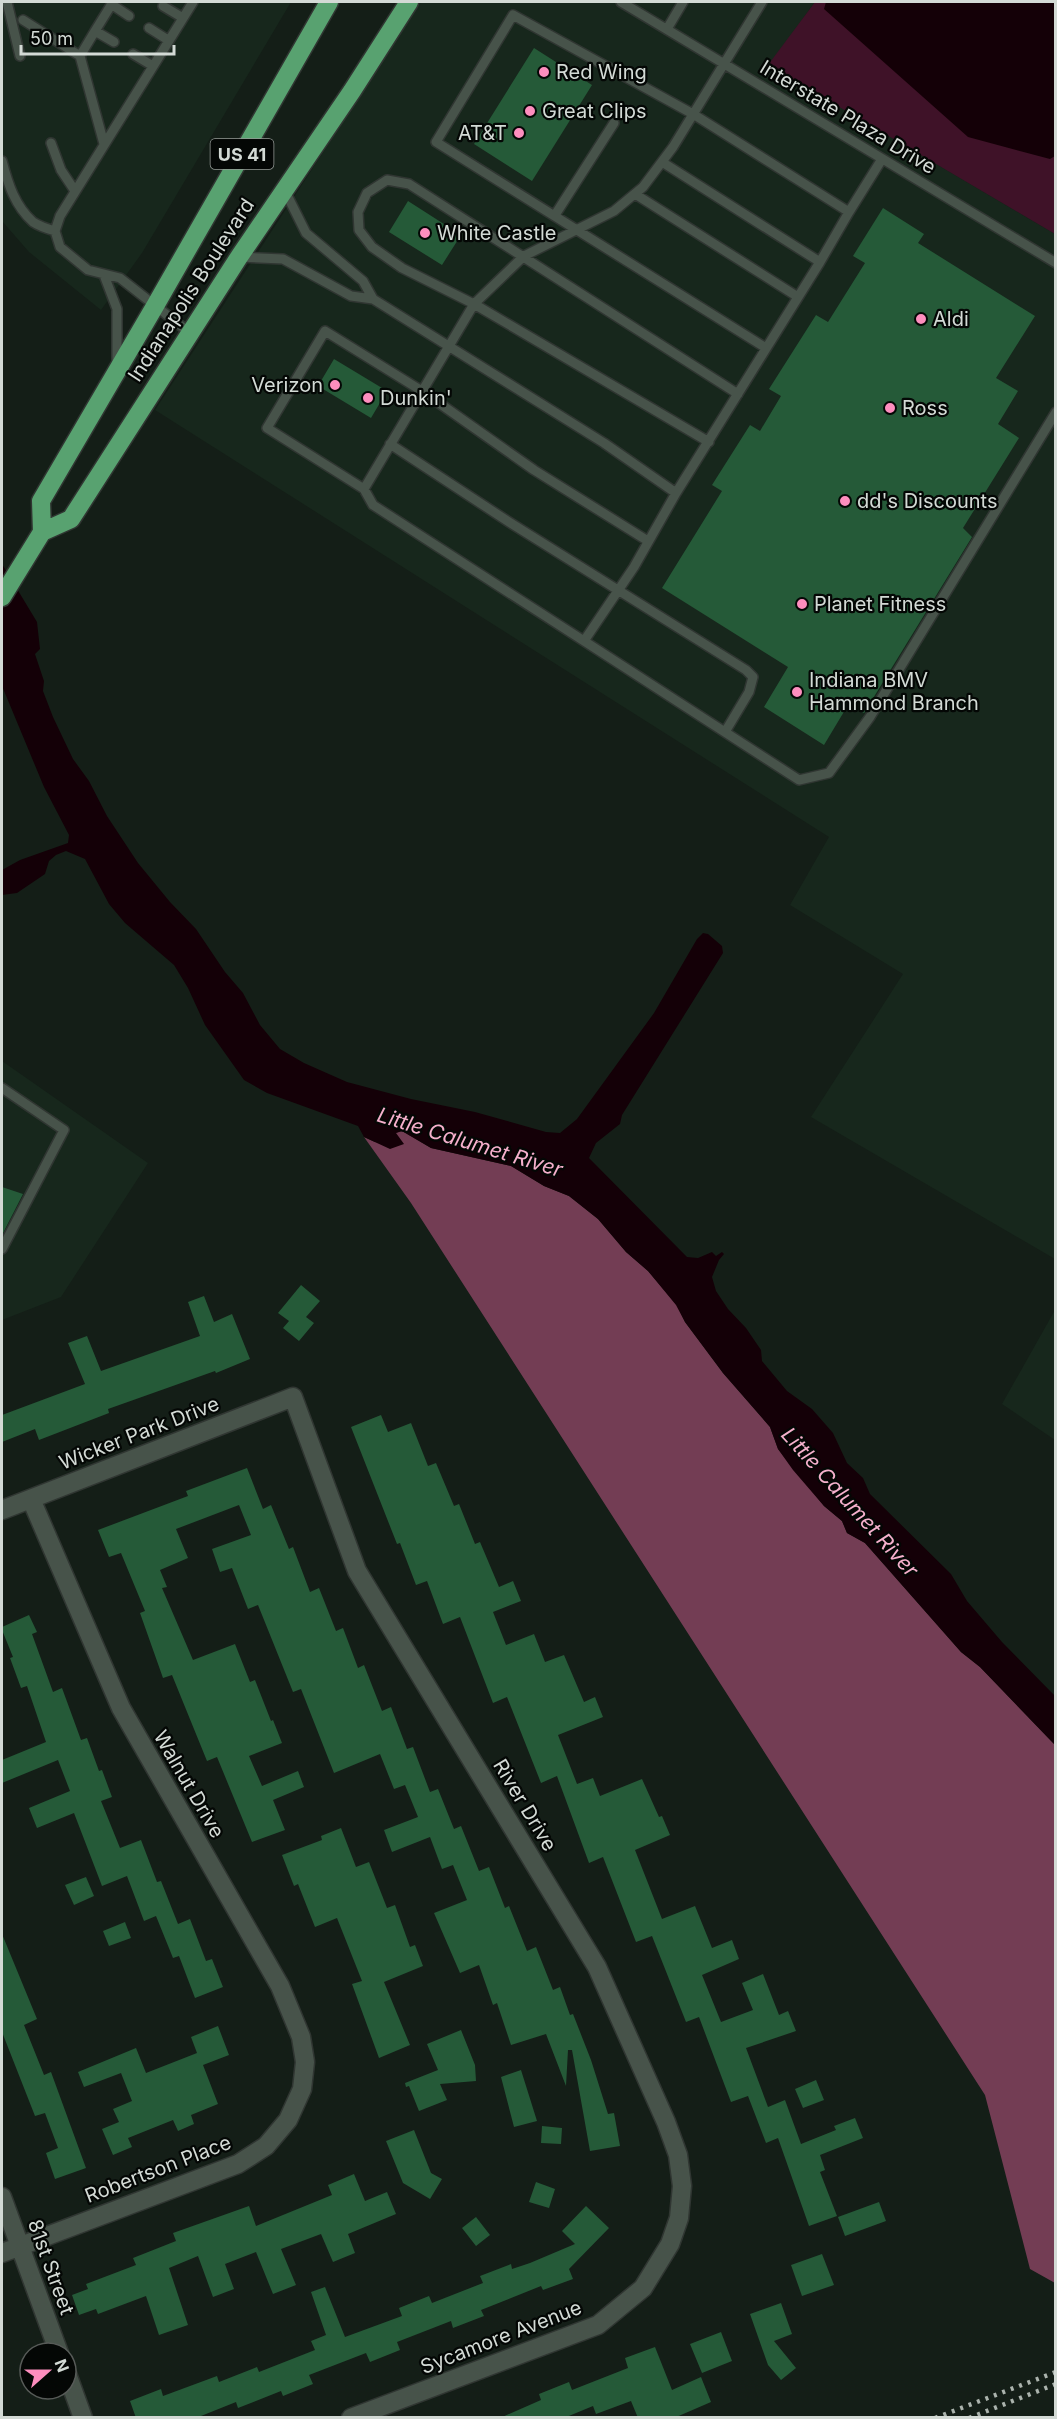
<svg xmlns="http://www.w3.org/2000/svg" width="1057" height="2419" font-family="Inter,sans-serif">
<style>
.built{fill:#17271c}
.green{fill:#3f1228}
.forest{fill:#733d54}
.water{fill:#140007}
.building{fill:#255a38}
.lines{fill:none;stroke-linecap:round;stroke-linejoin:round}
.lane-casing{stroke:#303632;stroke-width:12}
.street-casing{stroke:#303632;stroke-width:21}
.highway-casing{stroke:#303632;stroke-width:21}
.lane{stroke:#47534a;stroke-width:9}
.street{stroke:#47534a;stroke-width:18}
.highway{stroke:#58a270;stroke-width:18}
.rail{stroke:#abb3ad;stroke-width:4.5;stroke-dasharray:3 6;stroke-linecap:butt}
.poi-dot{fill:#fd8ebe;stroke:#040705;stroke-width:2}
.labels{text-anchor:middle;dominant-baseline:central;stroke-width:4.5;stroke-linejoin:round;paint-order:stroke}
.shield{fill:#040705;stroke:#959b97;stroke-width:1.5}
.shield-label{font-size:18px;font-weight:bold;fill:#d3dad5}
.poi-label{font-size:20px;fill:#d3dad5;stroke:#040705;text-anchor:start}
.street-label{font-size:20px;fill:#d3dad5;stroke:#040705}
.water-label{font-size:21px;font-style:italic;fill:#f5b0cc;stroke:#040705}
</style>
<rect width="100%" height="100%" fill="#141e17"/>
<path class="built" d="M2,2H291L142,253L101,310L29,252L2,221Z
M421,2H815L769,65L1055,234V1259L811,1117L903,974L790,905L829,837L155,410Z
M2,1061L148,1163L61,1297L2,1320Z
M1055,1310V1440L1002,1404Z"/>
<path class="green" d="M815,2H1055V234L768,65Z"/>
<path class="forest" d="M402,1131L431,1148L511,1166L544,1186L569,1196L598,1219L626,1252L648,1271L677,1305L685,1322L723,1373L770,1427L778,1449L824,1506L842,1521L847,1533L865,1543L961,1652L980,1667L1055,1745V2283L1030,2269L985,2095L411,1203L364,1137L375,1142L403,1144L395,1133Z"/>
<path class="water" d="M826,2H1055V156L1050,159L968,137L824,9Z
M2,564L37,622L40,649L35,654L44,681L43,691L53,717L73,759L89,781L107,816L138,863L170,902L196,929L225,972L243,993L260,1025L280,1049L304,1063L347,1082L411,1099L475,1112L546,1132L560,1133L577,1119L654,1013L697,939L703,933L708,934L722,946L723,953L622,1115L620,1124L596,1143L589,1158L687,1257L698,1258L712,1252L716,1256L722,1252L724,1254L719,1260L712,1277L716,1291L728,1309L746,1328L761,1350L762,1361L787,1391L812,1409L833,1433L847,1463L863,1478L870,1494L951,1574L967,1601L1002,1642L1055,1696V1745L980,1667L961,1652L865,1543L847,1533L842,1521L824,1506L793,1470L778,1449L770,1427L723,1373L685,1322L676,1305L648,1271L626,1252L598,1219L569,1196L544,1186L511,1166L431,1148L402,1131L396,1133L404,1144L390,1149L364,1137L358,1126L267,1093L244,1080L205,1025L188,988L174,965L125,923L109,904L85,859L66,851L56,855L49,861L45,874L17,893L2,895V870L20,860L68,843L69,835L44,787L2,686Z"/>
<path class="building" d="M534,48L592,85L532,181L474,144Z
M408,201L461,235L442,265L389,232Z
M883,208L924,234L918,243L1035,316L996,378L1018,391L998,424L1019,438L963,528L972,537L864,713L848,705L824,745L764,707L788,667L662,588L722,491L712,485L750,425L760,431L781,396L769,389L816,315L828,322L865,263L853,256Z
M334,359L387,391L371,418L318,386Z
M2,1187L23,1194L2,1235Z
M301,1285L320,1301L306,1317L314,1323L299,1341L283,1328L289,1321L278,1313Z
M204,1296L214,1322L232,1314L250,1359L216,1373L215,1371L108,1409L109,1413L39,1440L35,1429L2,1442V1415L85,1384L68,1343L87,1336L101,1371L200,1336L188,1302Z
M381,1415L388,1432L411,1423L428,1466L436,1463L454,1506L459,1504L475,1544L480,1542L499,1587L513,1581L521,1601L493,1612L506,1645L534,1634L545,1662L564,1655L584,1702L595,1697L603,1717L558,1735L577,1784L593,1778L600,1796L642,1779L659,1817L662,1816L670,1835L635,1850L662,1919L695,1906L712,1948L732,1940L739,1959L702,1975L721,2022L753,2010L742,1983L763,1974L779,2015L788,2011L796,2031L746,2048L768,2107L785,2100L801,2144L836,2130L834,2126L855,2118L863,2138L820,2155L825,2170L820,2172L837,2216L809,2226L778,2138L766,2143L748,2096L731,2102L699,2017L686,2022L652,1936L636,1942L603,1857L589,1863L557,1776L541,1783L507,1697L493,1703L460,1617L443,1624L427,1581L416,1585L400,1543L397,1544L351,1427Z
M247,1468L263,1509L271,1505L289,1549L293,1547L310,1592L319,1588L336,1631L343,1628L358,1668L364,1665L382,1711L391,1707L407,1749L413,1747L430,1792L438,1789L454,1829L461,1826L479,1871L489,1867L505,1908L509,1906L527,1951L536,1947L553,1990L560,1987L570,2015L573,2014L591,2060L608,2114L614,2113L620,2146L590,2151L572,2050H568L566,2086L546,2034L511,2045L497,2003L493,2005L479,1965L460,1973L434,1913L467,1900L453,1865L442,1869L430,1837L392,1852L384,1830L418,1817L405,1785L394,1789L380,1754L334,1773L301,1689L293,1692L258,1605L248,1609L232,1568L220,1572L212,1549L251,1535L239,1505L176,1529L188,1558L160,1570L167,1587L162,1588L193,1660L235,1644L250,1682L255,1680L271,1721L273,1720L282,1743L249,1756L262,1786L298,1771L304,1787L273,1800L285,1830L252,1842L217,1757L207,1761L172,1675L163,1678L140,1613L145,1611L121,1553L109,1557L98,1530L188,1496L186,1491Z
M29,1615L37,1632L32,1634L53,1692L62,1688L81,1740L87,1738L99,1771L102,1770L112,1797L101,1801L120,1848L141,1840L157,1882L161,1881L178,1924L190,1919L206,1961L212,1959L223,1987L195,1998L179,1956L173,1958L156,1916L144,1921L127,1876L102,1886L74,1813L37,1828L29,1808L70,1791L58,1760L2,1783V1760L46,1742L27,1686L21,1688L10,1658L13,1657L2,1630V1627Z
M341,1828L356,1867L369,1862L387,1908L395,1905L410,1947L415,1945L423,1966L384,1982L410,2045L379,2058L352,1984L362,1981L337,1918L315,1927L298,1884L294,1886L282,1855L322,1840L321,1836Z
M86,1877L94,1896L74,1905L65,1885Z
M125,1922L131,1938L109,1946L103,1931Z
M2,1934L37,2019L24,2025L44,2075L51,2072L86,2168L55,2179L46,2153L58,2148L45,2113L35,2116L2,2032Z
M218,2026L229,2055L203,2065L218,2104L191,2115L194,2124L178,2131L173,2120L128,2138L132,2147L113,2155L102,2129L119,2122L113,2109L132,2101L121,2073L84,2087L78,2072L136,2048L146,2073L197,2053L191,2037Z
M461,2030L475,2065L476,2081L440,2084L447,2100L419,2111L409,2086L406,2087L405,2083L438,2070L427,2044Z
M521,2070L537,2121L514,2127L501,2077Z
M816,2080L824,2100L803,2108L795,2089Z
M542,2126L562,2128L561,2144L541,2143Z
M414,2130L431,2173L442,2179L430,2199L403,2183L386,2141Z
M354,2174L365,2201L387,2192L396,2214L348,2234L355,2253L333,2262L321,2234L281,2249L296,2285L273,2294L256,2252L225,2264L234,2289L213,2297L198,2256L169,2268L188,2325L159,2335L146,2296L98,2314L96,2309L79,2315L72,2295L88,2289L86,2284L136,2265L133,2258L176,2241L173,2233L249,2206L256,2226L332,2195L328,2185Z
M536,2182L555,2189L549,2208L529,2202Z
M879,2202L886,2221L845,2236L838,2217Z
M586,2206L609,2228L569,2269L573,2279L543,2290L541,2286L481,2310L484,2316L453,2328L451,2321L397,2342L400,2350L370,2362L366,2353L309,2375L313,2384L283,2396L281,2391L238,2408L236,2402L196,2418H136L130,2401L161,2389L163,2396L217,2376L219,2382L257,2367L259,2372L315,2350L311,2341L326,2335L311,2292L325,2287L345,2337L402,2316L399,2308L429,2296L432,2303L483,2283L480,2276L511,2264L512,2269L530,2263L575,2244L562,2231Z
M476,2217L490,2235L476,2246L462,2228Z
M822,2254L834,2285L802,2296L791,2265Z
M781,2303L792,2334L774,2341L796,2368L781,2380L768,2365L750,2314Z
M721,2332L732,2361L702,2373L690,2344Z
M655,2347L672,2390L701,2377L711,2402L674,2418H638L631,2401L596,2414L593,2406L564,2418H500L541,2400L539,2394L569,2382L572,2390L628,2368L625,2358Z"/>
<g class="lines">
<defs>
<path id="lane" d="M7,2L20,56
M113,2L95,31L114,42
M621,2L1056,263
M111,4L129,16
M163,6L183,18
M23,20L80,56
M149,28L168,40
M667,29L683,2
M95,31L80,56L104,144
M133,54L153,66
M51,143L61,170L75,191
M2,161C8,184 15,206 33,222C39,226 48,229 55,231
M662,162L820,262
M284,189L306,233L363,281L373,299
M635,194L798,297
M849,212L882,159
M555,215L614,123
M239,257L283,259L351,296L373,299L604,443L676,493L634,567L584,641L373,505L364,489L474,304L524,256L614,211L643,187L673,147L762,2
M104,275L117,309V364
M190,333L120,278L88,270L60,247L55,231L60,216L193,2
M709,442L474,304L402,268L372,247L359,230L358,212L367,193L387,180L409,184L738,394
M390,444L509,522L746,670L753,677L749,692L725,732
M364,489L267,428L325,331L422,391L534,470L648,541
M676,493L820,262L849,212L693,114L513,15L436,142L766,348
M584,641L799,780L829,773L870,717L1056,412
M2,1088L64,1130L2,1249"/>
<path id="street" d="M2,1510L293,1397L357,1571L597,1967L666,2122L678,2155L682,2186L679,2218L670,2244L643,2288L598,2325L351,2418
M2,2197L59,2353
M2,2253L238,2164L266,2146L288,2120L302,2089L305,2062L301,2037L280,1986L121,1708L31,1499
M66,2371L83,2418"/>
<path id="highway" d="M42,532L41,501L155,306L329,2
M2,597L42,532L71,519L239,257L352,91L409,2"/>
</defs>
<use href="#lane" class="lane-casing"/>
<use href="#street" class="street-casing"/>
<use href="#highway" class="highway-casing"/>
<use href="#lane" class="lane"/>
<use href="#street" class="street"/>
<use href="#highway" class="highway"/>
<path class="rail" d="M935,2418L1056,2372
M969,2418L1056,2384"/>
</g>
<g class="poi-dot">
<circle cx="544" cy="72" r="6"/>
<circle cx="530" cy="111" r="6"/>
<circle cx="519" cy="133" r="6"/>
<circle cx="425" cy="233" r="6"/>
<circle cx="921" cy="319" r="6"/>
<circle cx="335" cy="385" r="6"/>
<circle cx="368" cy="398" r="6"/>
<circle cx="890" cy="408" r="6"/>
<circle cx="845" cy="501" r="6"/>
<circle cx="802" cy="604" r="6"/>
<circle cx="797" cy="692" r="6"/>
</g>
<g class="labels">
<rect class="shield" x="210.5" y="139" width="63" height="30" rx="4.5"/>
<g class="shield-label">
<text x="242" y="154">US 41</text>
</g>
<g class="poi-label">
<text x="556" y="72">Red Wing</text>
<text x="542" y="111">Great Clips</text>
<text x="507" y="133" text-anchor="end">AT&amp;T</text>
<text x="437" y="233">White Castle</text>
<text x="933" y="319">Aldi</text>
<text x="323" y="385" text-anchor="end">Verizon</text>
<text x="380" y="398">Dunkin'</text>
<text x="902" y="408">Ross</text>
<text x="857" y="501">dd's Discounts</text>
<text x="814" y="604">Planet Fitness</text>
<text x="809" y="680">Indiana BMV<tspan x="809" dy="23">Hammond Branch</tspan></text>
</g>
<g class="street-label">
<text transform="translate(848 117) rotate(31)">Interstate Plaza Drive</text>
<text transform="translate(191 290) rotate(-57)">Indianapolis Boulevard</text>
<text transform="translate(139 1433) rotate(-21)">Wicker Park Drive</text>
<text transform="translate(189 1784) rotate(60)">Walnut Drive</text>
<text transform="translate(525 1805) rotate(59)">River Drive</text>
<text transform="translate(158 2169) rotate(-21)">Robertson Place</text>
<text transform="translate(51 2267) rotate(70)">81st Street</text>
<text transform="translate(501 2337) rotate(-21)">Sycamore Avenue</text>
</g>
<g class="water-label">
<text transform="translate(470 1142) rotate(17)">Little Calumet River</text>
<text transform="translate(850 1502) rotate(48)">Little Calumet River</text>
</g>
</g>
<rect width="1057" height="2419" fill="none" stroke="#d3dad5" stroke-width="6"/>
<g transform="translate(48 2371) rotate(69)"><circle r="28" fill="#040705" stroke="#575b58" stroke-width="1.5"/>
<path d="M0-4.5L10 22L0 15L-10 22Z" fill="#fd8ebe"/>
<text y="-9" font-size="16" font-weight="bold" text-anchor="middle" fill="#d3dad5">N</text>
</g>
<path d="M21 45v9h153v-9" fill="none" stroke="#d3dad5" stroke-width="3"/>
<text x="30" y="45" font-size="18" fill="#d3dad5" stroke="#040705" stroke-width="4.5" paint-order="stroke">50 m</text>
</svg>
